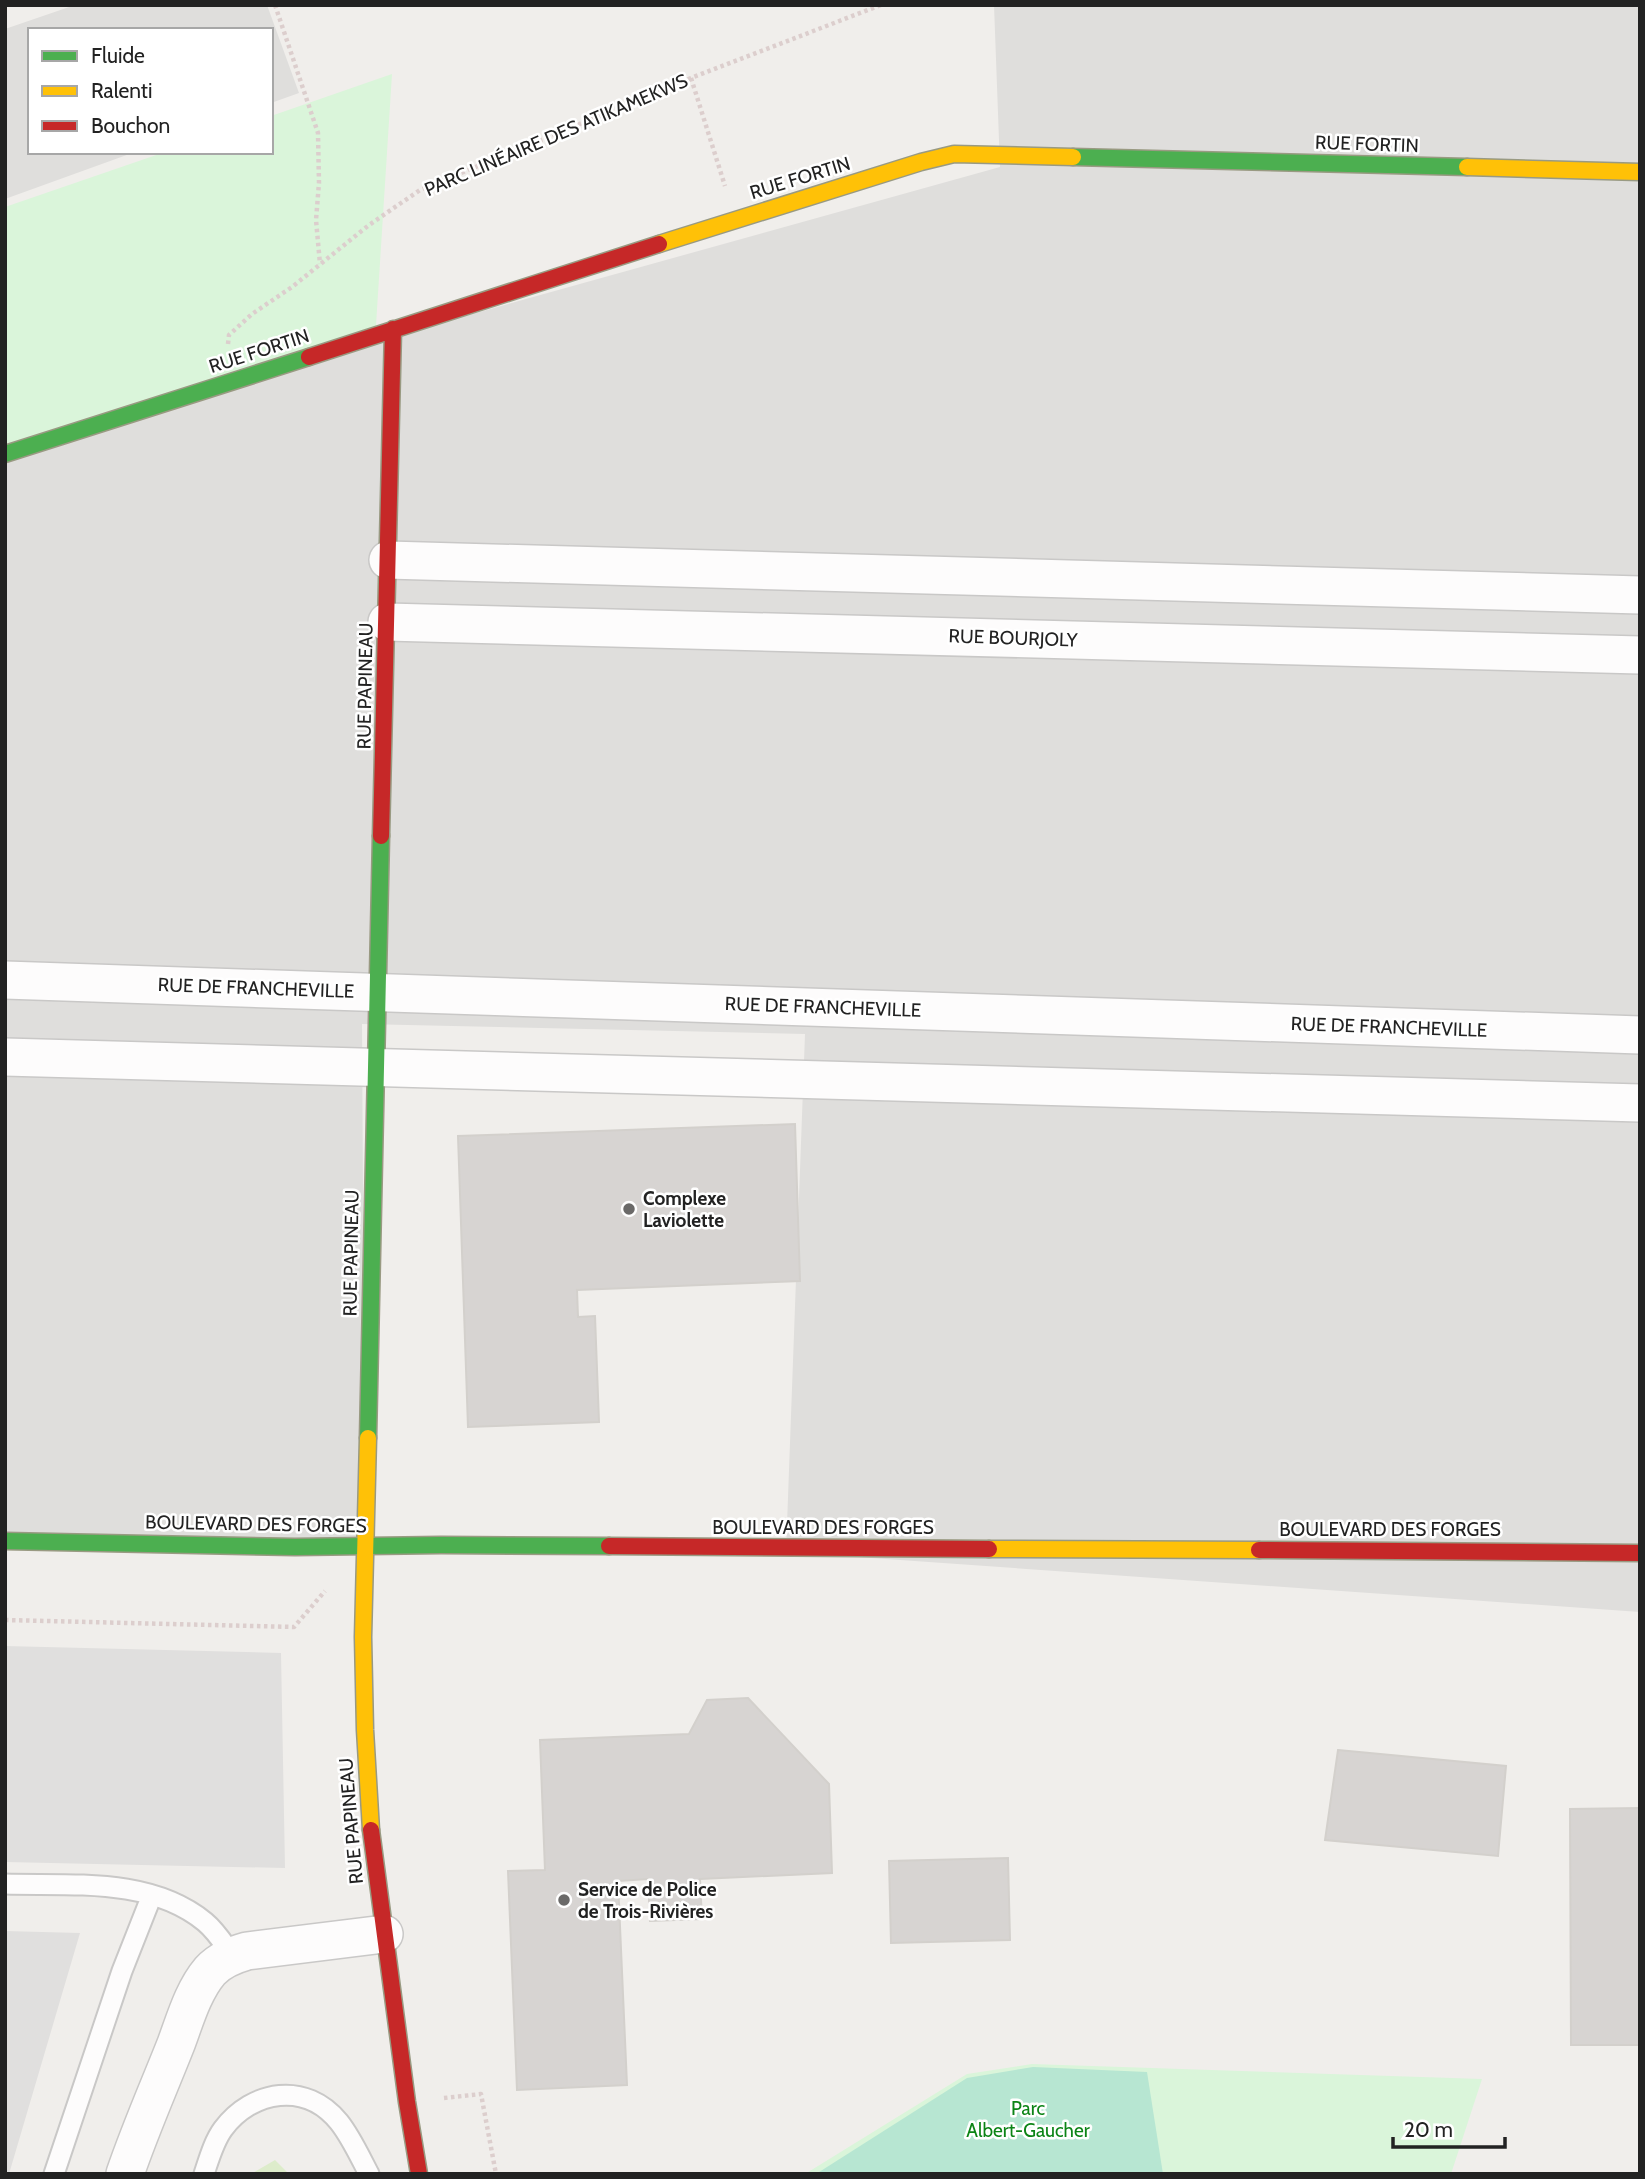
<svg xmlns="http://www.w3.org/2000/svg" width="1645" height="2179" font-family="Cabin,sans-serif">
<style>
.residential{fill:#dfdedc}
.grass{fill:#ddeccb}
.park{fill:#daf5da}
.pitch{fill:#b7e6d2}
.parking{fill:#e0dfde}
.building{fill:#d7d4d2;stroke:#d3d0cc;stroke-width:2}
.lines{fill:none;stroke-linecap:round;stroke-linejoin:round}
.lane-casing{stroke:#c9c8c7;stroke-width:23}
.street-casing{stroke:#c9c8c7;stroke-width:40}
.fast-casing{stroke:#999a82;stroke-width:19}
.slow-casing{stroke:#999a82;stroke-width:19}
.jam-casing{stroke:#999a82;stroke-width:19}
.path{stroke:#dccecd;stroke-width:4.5;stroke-dasharray:3.5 3.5;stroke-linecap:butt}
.lane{stroke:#fdfcfc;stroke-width:19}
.street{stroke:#fdfcfc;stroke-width:37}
.fast{stroke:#4caf50;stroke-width:16}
.slow{stroke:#ffc107;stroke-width:16}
.jam{stroke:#c62828;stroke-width:16}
.poi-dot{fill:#6a6968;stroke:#fff;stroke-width:2.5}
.labels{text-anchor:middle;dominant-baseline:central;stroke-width:5;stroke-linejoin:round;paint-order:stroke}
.street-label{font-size:19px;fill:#222;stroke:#fff}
.poi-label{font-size:19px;font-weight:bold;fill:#222;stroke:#fff;text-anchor:start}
.park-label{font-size:19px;fill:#0c8416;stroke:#fff}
</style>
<rect width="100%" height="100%" fill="#f0eeeb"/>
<path class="residential" d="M75,5H267L299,93L271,103V30H30V152H135L5,199V29Z
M994,5H1640V1612L786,1552L805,1034L362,1024L365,1546L5,1536V458L375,341L1000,167Z"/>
<path class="grass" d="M275,2160L289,2174H251Z"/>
<path class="park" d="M392,74L375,341L5,458V207L165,152H271V116Z
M1032,2064L1482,2079L1451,2174H805L967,2074Z"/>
<path class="pitch" d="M1033,2067L1147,2072L1163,2174H816L967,2078Z"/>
<path class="parking" d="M5,1646L281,1653L285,1868L5,1862Z
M5,1931L80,1933L9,2174H5Z"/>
<path class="building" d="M795,1124L800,1281L577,1290L578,1317L595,1316L599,1422L468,1427L458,1136Z
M748,1698L829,1784L832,1873L700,1879L702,1919L650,1921L648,1879L618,1881L627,2085L517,2090L508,1871L545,1870L540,1740L689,1734L707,1700Z
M1338,1750L1506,1766L1498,1856L1325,1840Z
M1640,1808V2045H1571L1570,1809Z
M1008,1858L1010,1940L891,1943L889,1861Z"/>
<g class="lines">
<defs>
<path id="lane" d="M5,1884C71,1886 150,1877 205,1922C216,1931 224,1944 232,1955
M54,2174L122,1971L152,1895
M204,2174C209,2159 214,2141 223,2129C252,2090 306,2081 339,2122C351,2137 360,2157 369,2174"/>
<path id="street" d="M388,560L1640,595
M387,622L1640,655
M5,980L1640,1035
M5,1057L1640,1103
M125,2174C140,2130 159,2087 176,2044C185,2020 193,1991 210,1971C220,1960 233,1955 247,1951L384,1934"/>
<path id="fast" d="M1073,157L1467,167
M5,454L309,357
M368,1438L381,836
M5,1541L295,1547L441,1545L609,1546"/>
<path id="slow" d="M1467,167L1640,172
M659,244L921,162L954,154L1073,157
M368,1438L363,1637L365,1730L371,1830
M989,1549L1259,1550"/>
<path id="jam" d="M309,357L659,244
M381,836L393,329
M609,1546L989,1549
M1259,1550L1640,1553
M371,1830L407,2102L419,2174"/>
</defs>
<use href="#lane" class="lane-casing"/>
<use href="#street" class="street-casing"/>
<use href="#fast" class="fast-casing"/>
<use href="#slow" class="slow-casing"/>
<use href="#jam" class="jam-casing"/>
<path class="path" d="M275,5L318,133L319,183L316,220L320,264
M691,78L725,186
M228,344L229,335L252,314L292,287L369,225L420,190L691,78L881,5
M5,1620L294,1627L325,1591
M444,2098L481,2094L496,2174"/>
<use href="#lane" class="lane"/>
<use href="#street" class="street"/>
<use href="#fast" class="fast"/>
<use href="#slow" class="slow"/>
<use href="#jam" class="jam"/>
</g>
<g class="poi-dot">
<circle cx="629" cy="1209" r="7"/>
<circle cx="564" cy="1900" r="7"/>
</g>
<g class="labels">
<g class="street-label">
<text transform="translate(556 135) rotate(-23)">PARC LINÉAIRE DES ATIKAMEKWS</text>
<text transform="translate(1367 144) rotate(2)">RUE FORTIN</text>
<text transform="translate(800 178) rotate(-17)">RUE FORTIN</text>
<text transform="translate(259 351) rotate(-18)">RUE FORTIN</text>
<text transform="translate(1013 638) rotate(2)">RUE BOURJOLY</text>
<text transform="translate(365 686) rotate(-89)">RUE PAPINEAU</text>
<text transform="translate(256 988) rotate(2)">RUE DE FRANCHEVILLE</text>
<text transform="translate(823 1007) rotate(2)">RUE DE FRANCHEVILLE</text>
<text transform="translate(1389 1027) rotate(2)">RUE DE FRANCHEVILLE</text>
<text transform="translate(351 1253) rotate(-89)">RUE PAPINEAU</text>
<text transform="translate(256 1524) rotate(1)">BOULEVARD DES FORGES</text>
<text x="823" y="1527">BOULEVARD DES FORGES</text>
<text x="1390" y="1529">BOULEVARD DES FORGES</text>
<text transform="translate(351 1821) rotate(-95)">RUE PAPINEAU</text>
</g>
<g class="poi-label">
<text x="643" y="1198">Complexe<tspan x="643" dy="22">Laviolette</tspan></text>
<text x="578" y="1889">Service de Police<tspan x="578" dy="22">de Trois-Rivières</tspan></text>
</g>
<g class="park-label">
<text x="1028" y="2108">Parc<tspan x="1028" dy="22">Albert-Gaucher</tspan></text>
</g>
</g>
<rect width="1645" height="2179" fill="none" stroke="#222222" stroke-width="14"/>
<rect x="28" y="28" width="245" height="126" fill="#ffffff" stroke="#a7a7a7" stroke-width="2"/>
<rect x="42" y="51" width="35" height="10" fill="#4caf50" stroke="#a7a7a7" stroke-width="2"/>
<text x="91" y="63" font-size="21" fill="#222222">Fluide</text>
<rect x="42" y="86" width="35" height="10" fill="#ffc107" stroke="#a7a7a7" stroke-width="2"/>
<text x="91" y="98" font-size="21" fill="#222222">Ralenti</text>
<rect x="42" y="121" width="35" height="10" fill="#c62828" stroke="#a7a7a7" stroke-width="2"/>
<text x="91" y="133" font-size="21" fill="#222222">Bouchon</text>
<path d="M1393 2137v10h112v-10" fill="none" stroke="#222222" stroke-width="3.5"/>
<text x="1404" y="2137" font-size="21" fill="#222222" stroke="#ffffff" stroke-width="5" paint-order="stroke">20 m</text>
</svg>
